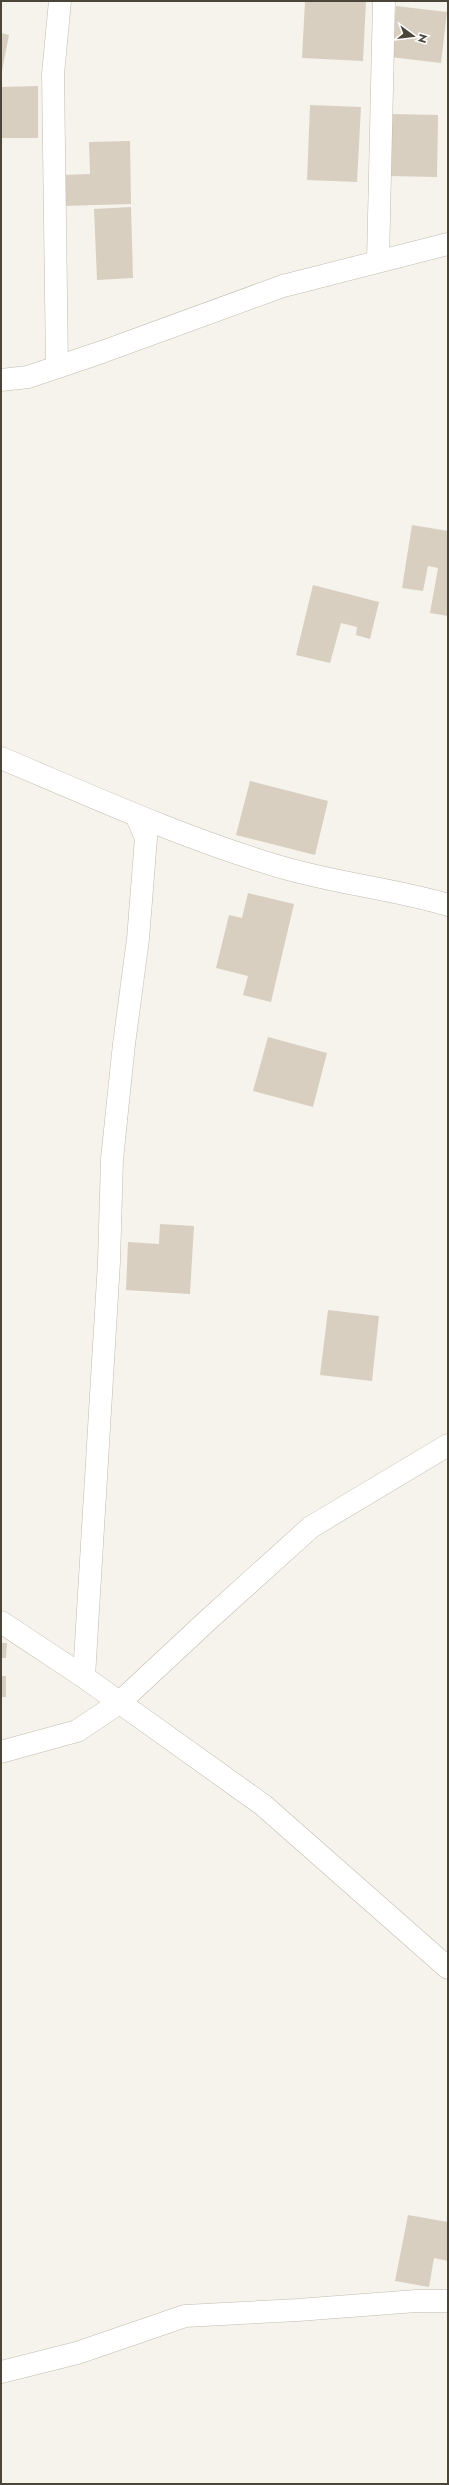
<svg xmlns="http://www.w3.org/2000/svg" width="449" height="2485" font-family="Jost,sans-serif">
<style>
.building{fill:#d8cfc1}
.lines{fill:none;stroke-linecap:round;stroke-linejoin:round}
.minor-casing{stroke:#c2bbae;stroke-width:23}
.minor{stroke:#fff;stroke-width:22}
</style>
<rect width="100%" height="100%" fill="#f6f3ec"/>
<path class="building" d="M305,1H366L363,61L302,58Z
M396,6L447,12L441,63L390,57Z
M1,33L9,35L2,71H1Z
M38,86V138H1V87Z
M310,105L361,107L357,182L307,180Z
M390,114L438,115L437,177L387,176Z
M130,141L131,204L63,206L62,175L90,174L89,142Z
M131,207L133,278L97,280L94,209Z
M412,525L448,531V616L430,613L438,568L428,566L423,591L402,588Z
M313,585L379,602L370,639L356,635L357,627L341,623L330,663L296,655Z
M250,781L328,801L315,855L236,835Z
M248,893L294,904L271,1002L243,995L248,976L216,968L229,915L242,918Z
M268,1037L327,1053L313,1107L253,1091Z
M160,1224L194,1226L190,1294L126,1290L128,1242L159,1244Z
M328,1310L379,1316L372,1381L320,1375Z
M1,1643H7L6,1658H1Z
M1,1676H6V1697H1Z
M408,2215L448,2222V2261L434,2258L429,2287L395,2281Z"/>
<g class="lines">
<defs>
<path id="minor" d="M378,261L384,1
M57,367L53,74L60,1
M1,380L28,377L102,352L283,286L448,244
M1,758C91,796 181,837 274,865C331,883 391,888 448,905
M1,1622L84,1677L263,1805L448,1968
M84,1677L109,1262L112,1159L124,1044L138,939L146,838L136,815
M1,1752L77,1731L119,1703L208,1620L311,1527L448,1445
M1,2372L77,2353L185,2316L298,2310L416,2301H448"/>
</defs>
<use href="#minor" class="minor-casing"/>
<use href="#minor" class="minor"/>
</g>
<rect width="449" height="2485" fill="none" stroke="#4b4439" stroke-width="4"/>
<g transform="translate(413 36) rotate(105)" stroke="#ffffff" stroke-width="3" paint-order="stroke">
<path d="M0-3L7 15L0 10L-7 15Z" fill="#4b4439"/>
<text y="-6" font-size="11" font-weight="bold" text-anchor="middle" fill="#4b4439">N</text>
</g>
</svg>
